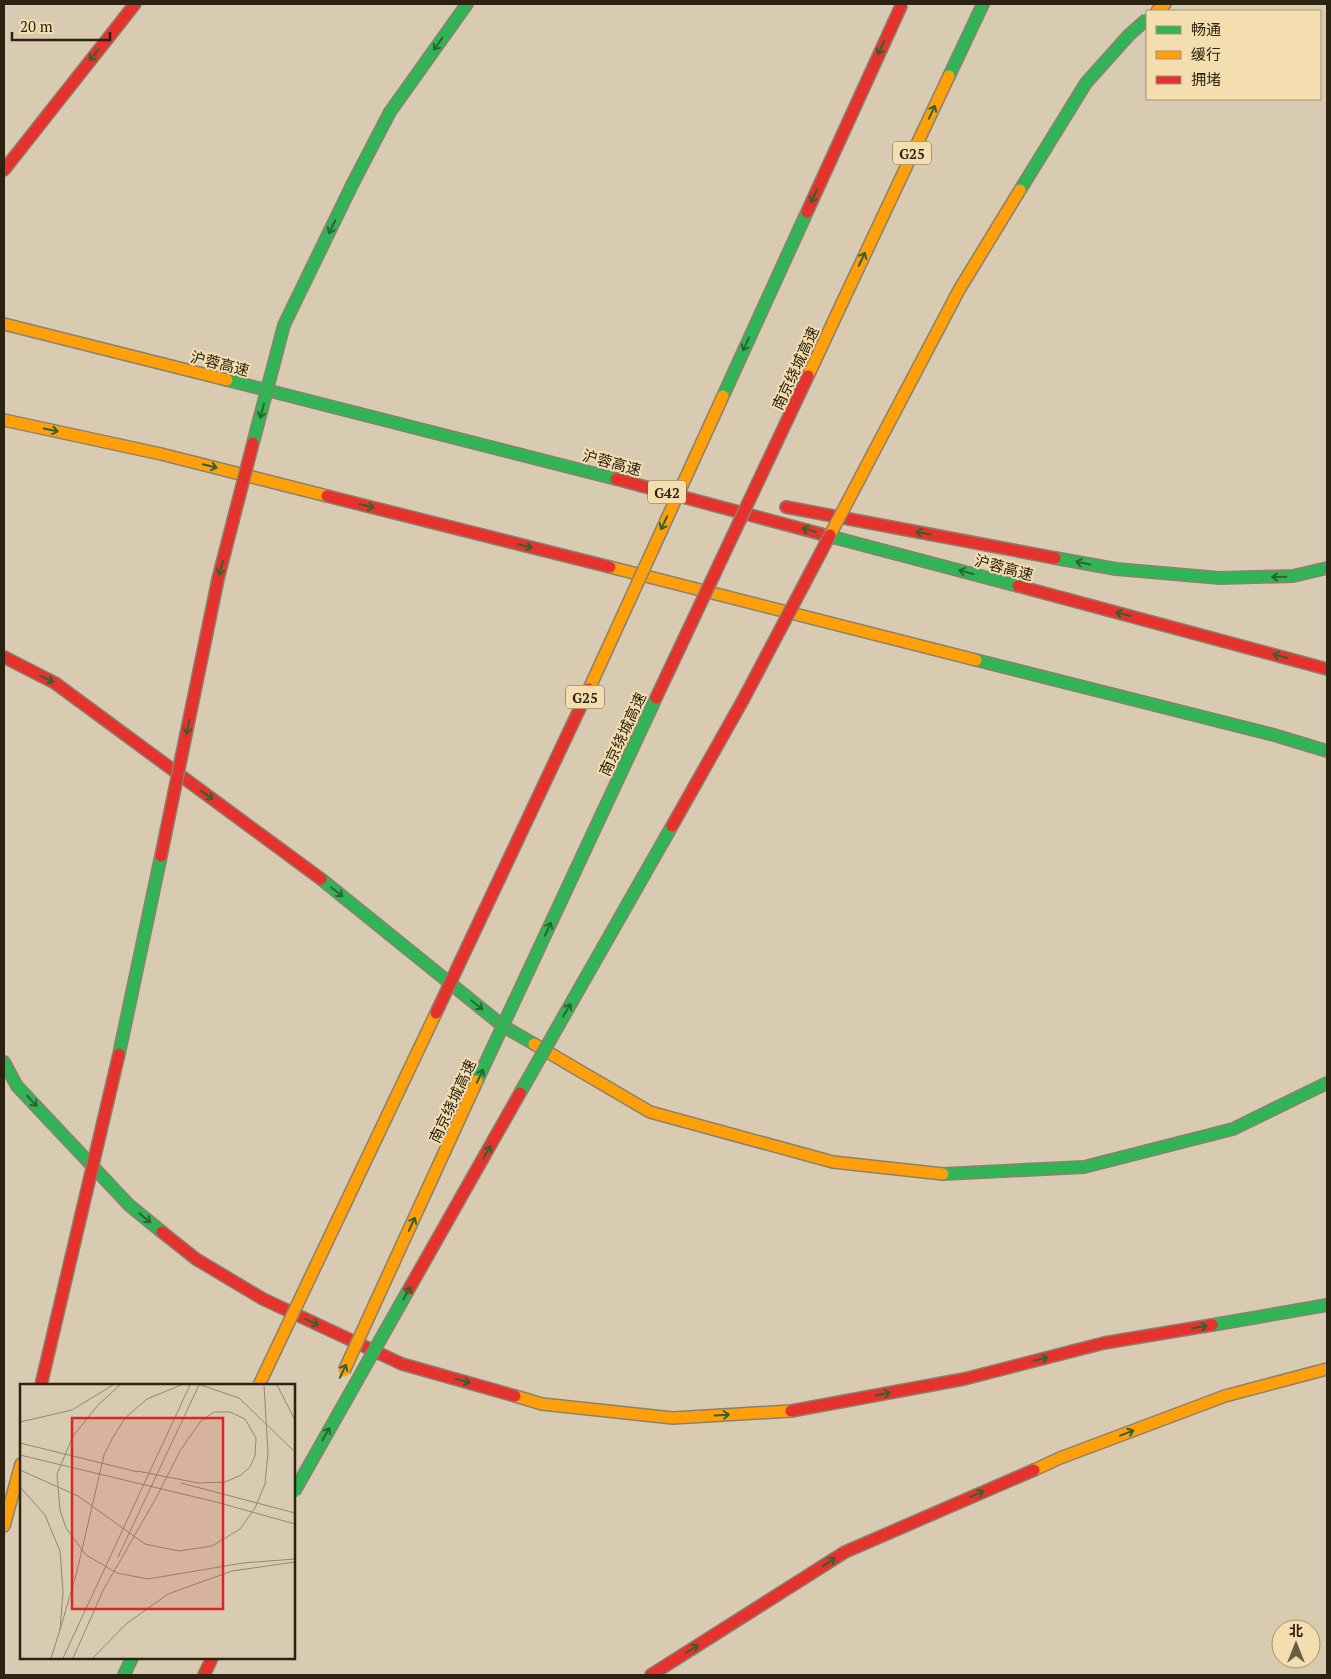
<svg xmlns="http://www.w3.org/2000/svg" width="1331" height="1679" font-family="'PT Serif','Noto Sans SC',serif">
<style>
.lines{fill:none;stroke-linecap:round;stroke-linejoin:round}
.fast-casing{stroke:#8a816e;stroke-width:14}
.slow-casing{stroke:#8a816e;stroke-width:14}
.jam-casing{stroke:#8a816e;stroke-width:14}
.fast{stroke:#30b455;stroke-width:11}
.slow{stroke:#ff9f0a;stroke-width:11}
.jam{stroke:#e5322d;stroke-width:11}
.fast-bridge-casing{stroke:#8a816e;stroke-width:14;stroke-linecap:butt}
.slow-bridge-casing{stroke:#8a816e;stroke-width:14;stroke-linecap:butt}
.jam-bridge-casing{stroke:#8a816e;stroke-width:14;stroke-linecap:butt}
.fast-bridge{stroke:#30b455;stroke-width:11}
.slow-bridge{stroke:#ff9f0a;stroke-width:11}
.jam-bridge{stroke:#e5322d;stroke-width:11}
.oneway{stroke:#2d6430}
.labels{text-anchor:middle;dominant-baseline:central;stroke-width:4;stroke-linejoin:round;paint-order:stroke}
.shield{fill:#f4deb0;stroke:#675a41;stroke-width:1}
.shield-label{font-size:14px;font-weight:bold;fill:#2b2211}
.street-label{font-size:15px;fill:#2b2211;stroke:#f4deb0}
.inset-road{fill:none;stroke:#938772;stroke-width:1}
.view{fill:#d62828;fill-opacity:0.15;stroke:#d62828;stroke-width:2.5}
.inset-edge{fill:none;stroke:#2b2211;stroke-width:2.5}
</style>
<rect width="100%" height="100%" fill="#d8cbb2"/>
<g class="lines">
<defs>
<path id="fast" d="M949,76L983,4
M353,183L390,112L467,4
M227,380L616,479
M821,534L1018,586
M1055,558L1116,569L1220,578L1293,576L1327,568
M976,660L1274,735L1327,751
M321,879L503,1026L534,1044
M4,1062L17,1086L129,1205L162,1232
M943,1174L1084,1167L1233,1129L1327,1083
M1212,1325L1327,1305
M124,1675L132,1658"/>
<path id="slow" d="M1157,11L1165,4
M842,303L949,76
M4,324L227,380
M4,420L161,454L327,496
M610,567L976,660
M534,1044L650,1112L833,1162L943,1174
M515,1396L542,1404L673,1418L791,1411
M1034,1470L1060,1458L1225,1396L1327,1369
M4,1526L21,1464"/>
<path id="jam" d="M4,170L135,4
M616,479L821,534
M327,496L610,567
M786,507L1055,558
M1018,586L1327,669
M4,657L55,683L321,879
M162,1232L196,1259L263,1299L402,1364L515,1396
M791,1411L964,1379L1104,1343L1212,1325
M204,1675L212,1658
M651,1675L845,1552L1034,1470"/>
</defs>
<use href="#fast" class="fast-casing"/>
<use href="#slow" class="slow-casing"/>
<use href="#jam" class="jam-casing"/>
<use href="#fast" class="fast"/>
<use href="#slow" class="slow"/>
<use href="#jam" class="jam"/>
<defs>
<path id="fast-bridge" d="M1020,190L1086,83L1129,35L1147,19
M723,396L807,212
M253,443L284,325L353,183
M119,1054L161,856
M477,1081L656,698
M520,1093L672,826
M294,1492L409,1289"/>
<path id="slow-bridge" d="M808,376L842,303
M830,535L959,290L1020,190
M589,689L723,396
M344,1371L477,1081
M259,1385L436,1013"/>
<path id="jam-bridge" d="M807,212L902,4
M656,698L808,376
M672,826L743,700L830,535
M161,856L218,579L253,443
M436,1013L589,689
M409,1289L520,1093
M41,1385L119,1054"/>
</defs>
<use href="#fast-bridge" class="fast-bridge-casing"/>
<use href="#slow-bridge" class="slow-bridge-casing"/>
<use href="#jam-bridge" class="jam-bridge-casing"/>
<use href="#fast-bridge" class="fast-bridge"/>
<use href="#slow-bridge" class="slow-bridge"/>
<use href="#jam-bridge" class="jam-bridge"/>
</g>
<defs><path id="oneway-shaft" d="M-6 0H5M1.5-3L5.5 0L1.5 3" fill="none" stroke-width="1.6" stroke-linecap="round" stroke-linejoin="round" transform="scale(1.25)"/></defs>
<g class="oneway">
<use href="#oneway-shaft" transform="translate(438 44) rotate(125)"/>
<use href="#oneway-shaft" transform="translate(881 48) rotate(115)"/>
<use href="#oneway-shaft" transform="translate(94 55) rotate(129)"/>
<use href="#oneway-shaft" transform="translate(932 112) rotate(-65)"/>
<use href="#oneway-shaft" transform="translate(814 196) rotate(115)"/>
<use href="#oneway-shaft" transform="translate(332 227) rotate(116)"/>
<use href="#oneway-shaft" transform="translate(862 259) rotate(-65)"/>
<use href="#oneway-shaft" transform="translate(746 344) rotate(115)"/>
<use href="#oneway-shaft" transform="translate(262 411) rotate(105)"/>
<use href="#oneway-shaft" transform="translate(51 430) rotate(12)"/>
<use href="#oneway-shaft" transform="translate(210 466) rotate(14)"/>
<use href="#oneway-shaft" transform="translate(367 506) rotate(14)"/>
<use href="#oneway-shaft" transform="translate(664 523) rotate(115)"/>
<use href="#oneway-shaft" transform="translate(809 530) rotate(-165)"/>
<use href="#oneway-shaft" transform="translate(923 533) rotate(-169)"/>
<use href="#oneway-shaft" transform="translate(525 546) rotate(14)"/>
<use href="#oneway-shaft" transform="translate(1083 563) rotate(-169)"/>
<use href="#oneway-shaft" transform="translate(221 568) rotate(105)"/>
<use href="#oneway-shaft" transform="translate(966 572) rotate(-165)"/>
<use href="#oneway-shaft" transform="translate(1279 577) rotate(179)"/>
<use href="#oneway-shaft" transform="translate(1123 614) rotate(-165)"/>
<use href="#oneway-shaft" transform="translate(1280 656) rotate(-165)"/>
<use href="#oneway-shaft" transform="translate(47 679) rotate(27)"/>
<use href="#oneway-shaft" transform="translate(188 727) rotate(102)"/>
<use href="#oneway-shaft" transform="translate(207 795) rotate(36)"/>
<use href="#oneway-shaft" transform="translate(337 892) rotate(39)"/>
<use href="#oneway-shaft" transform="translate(548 929) rotate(-65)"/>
<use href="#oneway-shaft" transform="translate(477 1005) rotate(39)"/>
<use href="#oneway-shaft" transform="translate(567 1010) rotate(-60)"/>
<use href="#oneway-shaft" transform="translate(480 1076) rotate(-65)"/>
<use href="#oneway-shaft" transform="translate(32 1101) rotate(47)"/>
<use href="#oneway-shaft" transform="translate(487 1152) rotate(-60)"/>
<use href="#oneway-shaft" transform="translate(145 1218) rotate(39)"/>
<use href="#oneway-shaft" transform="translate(412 1224) rotate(-65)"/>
<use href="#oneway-shaft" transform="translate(407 1293) rotate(-60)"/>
<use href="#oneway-shaft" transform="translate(312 1322) rotate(25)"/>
<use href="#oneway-shaft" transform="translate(1200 1327) rotate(-10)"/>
<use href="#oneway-shaft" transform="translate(1041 1359) rotate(-14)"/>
<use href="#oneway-shaft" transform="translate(343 1371) rotate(-65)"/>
<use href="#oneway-shaft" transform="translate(463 1381) rotate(16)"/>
<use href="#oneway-shaft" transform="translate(883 1394) rotate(-11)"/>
<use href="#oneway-shaft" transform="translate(722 1415) rotate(-3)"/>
<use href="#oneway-shaft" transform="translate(1127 1433) rotate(-21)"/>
<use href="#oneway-shaft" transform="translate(326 1434) rotate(-60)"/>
<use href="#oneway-shaft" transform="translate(977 1494) rotate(-24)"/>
<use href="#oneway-shaft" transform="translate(829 1562) rotate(-33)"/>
<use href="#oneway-shaft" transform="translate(692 1649) rotate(-33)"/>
</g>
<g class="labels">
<g class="shield">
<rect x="893" y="141.5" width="38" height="23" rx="4"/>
<rect x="648" y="480.5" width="38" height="23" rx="4"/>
<rect x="566" y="685.5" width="38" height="23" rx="4"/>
</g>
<g class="shield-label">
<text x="912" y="153">G25</text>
<text x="667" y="492">G42</text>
<text x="585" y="697">G25</text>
</g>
<g class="street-label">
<text transform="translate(220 363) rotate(14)">沪蓉高速</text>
<text transform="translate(795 368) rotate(-65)">南京绕城高速</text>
<text transform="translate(612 462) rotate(15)">沪蓉高速</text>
<text transform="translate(1004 567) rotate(15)">沪蓉高速</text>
<text transform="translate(622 734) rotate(-65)">南京绕城高速</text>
<text transform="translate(452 1101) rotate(-65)">南京绕城高速</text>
</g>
</g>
<g transform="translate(20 1384)">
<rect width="275" height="275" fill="#d8cbb2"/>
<path class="inset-road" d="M100,1L78,21L53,52L37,90L40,126L46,144L66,171L97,189L128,195L223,179L275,175M181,1L219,14L275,68M257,1L275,36M0,38L52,26L93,1M0,59L118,88M0,71L196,118L275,140M0,86L58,112L125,160L159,167L192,162L220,145L235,124L245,100L248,68L244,1M161,99L275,129M0,103L25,131L40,167L43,208L40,246L31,274M98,173L179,1M81,210L136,114L160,67L180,38L194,28H210L225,35L236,54L235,72L230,83L221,91L205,98L178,99L117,87M40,246L57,187L84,71L92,55L105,34L127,15L161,1M43,274L170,1M53,274L82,209M73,274L106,240L148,210L212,187L275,178"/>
<path class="view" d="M52,34H203V225H52Z"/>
<rect width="275" height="275" class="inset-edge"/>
</g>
<rect width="1331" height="1679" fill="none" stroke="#2b2211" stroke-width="10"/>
<rect x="1146" y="10" width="175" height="90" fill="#f4deb0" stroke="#a49370"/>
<rect x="1156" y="26" width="25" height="8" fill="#30b455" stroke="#a49370"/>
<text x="1191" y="35" font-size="15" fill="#2b2211">畅通</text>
<rect x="1156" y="51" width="25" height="8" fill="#ff9f0a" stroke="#a49370"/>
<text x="1191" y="60" font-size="15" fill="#2b2211">缓行</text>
<rect x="1156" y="76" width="25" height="8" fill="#e5322d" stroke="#a49370"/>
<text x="1191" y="85" font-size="15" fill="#2b2211">拥堵</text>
<g transform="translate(1296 1644)"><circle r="24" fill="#f4deb0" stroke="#a49370"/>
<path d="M0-4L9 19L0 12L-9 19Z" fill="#685d49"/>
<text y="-8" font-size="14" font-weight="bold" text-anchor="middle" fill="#2b2211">北</text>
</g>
<path d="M12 32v8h98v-8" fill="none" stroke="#2b2211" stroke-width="2.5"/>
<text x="20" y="32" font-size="15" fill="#2b2211" stroke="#f4deb0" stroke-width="4" paint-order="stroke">20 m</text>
</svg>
